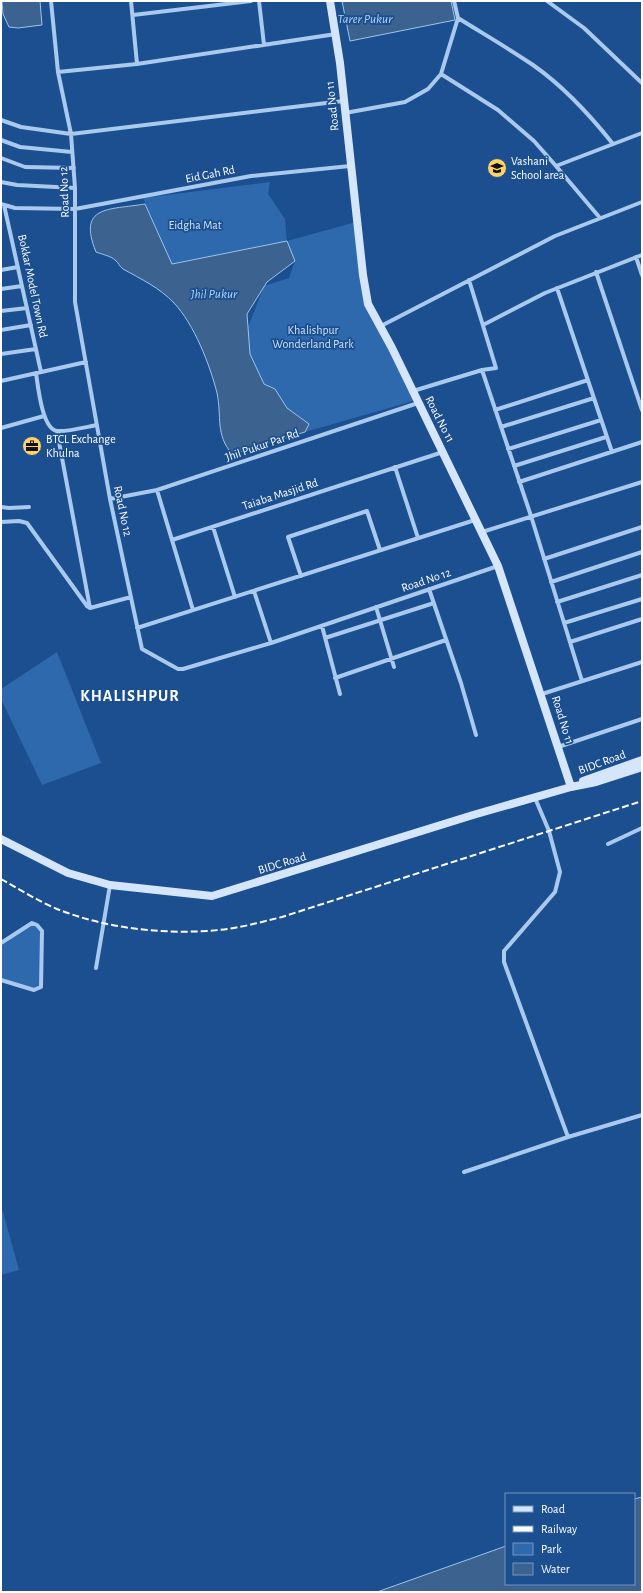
<svg xmlns="http://www.w3.org/2000/svg" width="643" height="1593" font-family="'Alegreya Sans',sans-serif">
<style>
.green{fill:#2e69ad}
.water{fill:#3c6290;stroke:#9cc4f0}
.lines{fill:none;stroke-linecap:round;stroke-linejoin:round}
.street{stroke:#a9c9ee;stroke-width:4}
.secondary{stroke:#d6e6fa;stroke-width:8}
.rail{stroke:#fff;stroke-width:2;stroke-dasharray:7 3;stroke-linecap:butt}
.labels{text-anchor:middle;dominant-baseline:central;stroke-width:3.5;stroke-linejoin:round;paint-order:stroke}
.street-label{font-size:12px;fill:#fff;stroke:#1b4f8f}
.poi-label{font-size:12px;fill:#fff;stroke:#1b4f8f;text-anchor:start}
.park-label{font-size:12px;fill:#cfe3fa;stroke:#1b4f8f}
.water-label{font-size:13px;font-style:italic;fill:#b5d3f5;stroke:#1b4f8f}
.district-label{font-size:16px;font-weight:bold;letter-spacing:1px;fill:#fff;stroke:#1b4f8f}
</style>
<rect width="100%" height="100%" fill="#1b4f8f"/>
<path class="green" d="M270,182L268,194L285,219L287,241L356,222L368,304L417,400L305,432L309,424L287,408L275,389L264,384L250,354L248,327L264,286L289,278L295,261L287,241L172,264L143,198Z
M57,652L101,763L42,785L1,699V689Z
M32,923L41,928V984L37,990L1,980V943Z
M1,1211L3,1212L19,1270L1,1275Z"/>
<path class="water" d="M2,1H40L42,25L18,28L9,27L3,14Z
M342,1H451L455,20L350,41Z
M145,204L172,264L287,241L295,261L267,282L247,314L250,354L264,384L275,389L287,408L309,424L305,432L232,454C215,434 222,417 217,393C210,365 194,324 174,303C160,288 141,279 123,269C119,266 119,263 115,260C111,256 101,254 96,252C77,205 109,210 145,204Z
M642,1497V1592H377L506,1546V1584H634V1499Z"/>
<g class="lines">
<path class="street" d="M51,1L58,72L71,134L75,188V302L110,499L142,649L178,669H183L271,643L498,566
M259,1L264,45
M547,1L584,28L642,83
M133,15L251,1
M458,18C482,33 508,48 533,65C563,86 590,115 613,144
M137,64L336,34
M58,72L137,64L131,1
M441,74L498,110L534,141L556,166L642,133
M345,113L405,102L428,89L441,74L458,18L454,1
M1,120L21,127L71,134L343,101
M1,140L20,147L72,152
M1,158L25,167L74,168
M556,166L600,218
M1,182L17,185L75,188
M1,204L15,208L75,209L251,176L350,166
M4,205L41,372
M636,257L642,275
M1,270L18,267
M596,272L642,410
M557,288L612,452
M1,289L22,286
M1,311L27,308
M483,325L545,293L642,255
M381,326L555,236L642,202
M1,330L31,325
M1,354L36,349
M482,370L531,516L582,681
M36,373C38,386 42,429 57,431C67,432 86,427 97,425
M1,381L86,362
M413,391L482,370L496,368L469,280
M495,410L588,380
M501,427L594,398
M1,428L44,416
M57,431L90,608L131,597
M508,449L601,420
M514,466L606,437
M395,467L418,538
M519,482L642,442
M157,490L193,610
M110,499L157,490L418,403
M1,507L9,508L29,507
M1,522L19,521L27,523L87,606L90,608
M213,527L235,597
M482,532L642,482
M172,540L443,452
M544,559L642,527
M301,576L288,537L367,511L380,550
M551,582L642,552
M429,589L461,683L476,735
M254,591L271,643
M557,602L642,575
M376,607L394,667
M564,623L642,599
M322,626L340,694
M137,628L475,520
M325,638L434,603
M570,642L642,619
M335,678L446,640
M542,694L642,662
M558,747L642,719
M535,798L549,831L560,872L555,892L504,951V962L568,1137
M608,844L642,828
M1,943L32,923L37,925L42,931L41,987L34,990L1,980
M96,968L110,885
M464,1172L568,1137L642,1115"/>
<path class="secondary" d="M330,1L340,63L363,275L368,304L392,348L498,566L571,787
M583,781L642,760
M1,839L68,873L110,885L212,896L473,815L571,787L596,782L642,767"/>
<path class="rail" d="M1,879C19,889 38,901 57,909C107,929 166,935 219,930C240,928 261,922 282,917L642,801"/>
</g>
<defs>
<symbol id="school-disc" viewBox="-11 -11 22 22"><circle r="9.5" fill="#ffd166" stroke="#1b4f8f"/><path d="M0-5L7-2L0 1L-7-2ZM-4 1L0 2.5L4 1V4Q0 6-4 4Z" fill="#111"/></symbol>
<symbol id="office-disc" viewBox="-11 -11 22 22"><circle r="9.5" fill="#ffd166" stroke="#1b4f8f"/><path d="M-6-3h4V-5.5h4V-3h4V5H-6ZM-1-4.5V-3h2v-1.5ZM-6 0V1H6V0Z" fill="#111"/></symbol>
</defs>
<g fill-rule="evenodd">
<use href="#school-disc" x="486" y="157" width="22" height="22"/>
<use href="#office-disc" x="21" y="435" width="22" height="22"/>
</g>
<g class="labels">
<g class="street-label">
<text transform="translate(332 106) rotate(-96)">Road No 11</text>
<text transform="translate(210 174) rotate(-11)">Eid Gah Rd</text>
<text transform="translate(64 192) rotate(-92)">Road No 12</text>
<text transform="translate(33 286) rotate(78)">Bokkar Model Town Rd</text>
<text transform="translate(440 419) rotate(63)">Road No 11</text>
<text transform="translate(262 445) rotate(-19)">Jhil Pukur Par Rd</text>
<text transform="translate(280 494) rotate(-18)">Taiaba Masjid Rd</text>
<text transform="translate(123 511) rotate(78)">Road No 12</text>
<text transform="translate(426 580) rotate(-19)">Road No 12</text>
<text transform="translate(563 720) rotate(73)">Road No 11</text>
<text transform="translate(602 762) rotate(-20)">BIDC Road</text>
<text transform="translate(282 863) rotate(-17)">BIDC Road</text>
</g>
<g class="poi-label">
<text x="511" y="161">Vashani<tspan x="511" dy="14">School area</tspan></text>
<text x="46" y="439">BTCL Exchange<tspan x="46" dy="14">Khulna</tspan></text>
</g>
<g class="park-label">
<text x="195" y="225">Eidgha Mat</text>
<text x="313" y="330">Khalishpur<tspan x="313" dy="14">Wonderland Park</tspan></text>
</g>
<g class="water-label">
<text x="365" y="19">Tarer Pukur</text>
<text x="214" y="294">Jhil Pukur</text>
</g>
<g class="district-label">
<text x="130" y="696">KHALISHPUR</text>
</g>
</g>
<rect width="643" height="1593" fill="none" stroke="#ffffff" stroke-width="4"/>
<rect x="505" y="1493" width="130" height="92" fill="#1b4f8f" stroke="#7695bc"/>
<rect x="513" y="1506" width="20" height="6" fill="#d6e6fa" stroke="#7695bc"/>
<text x="541" y="1513" font-size="12" fill="#ffffff">Road</text>
<rect x="513" y="1526" width="20" height="6" fill="#ffffff" stroke="#7695bc"/>
<text x="541" y="1533" font-size="12" fill="#ffffff">Railway</text>
<rect x="513" y="1543" width="20" height="12" fill="#2e69ad" stroke="#7695bc"/>
<text x="541" y="1553" font-size="12" fill="#ffffff">Park</text>
<rect x="513" y="1563" width="20" height="12" fill="#3c6290" stroke="#7695bc"/>
<text x="541" y="1573" font-size="12" fill="#ffffff">Water</text>
</svg>
